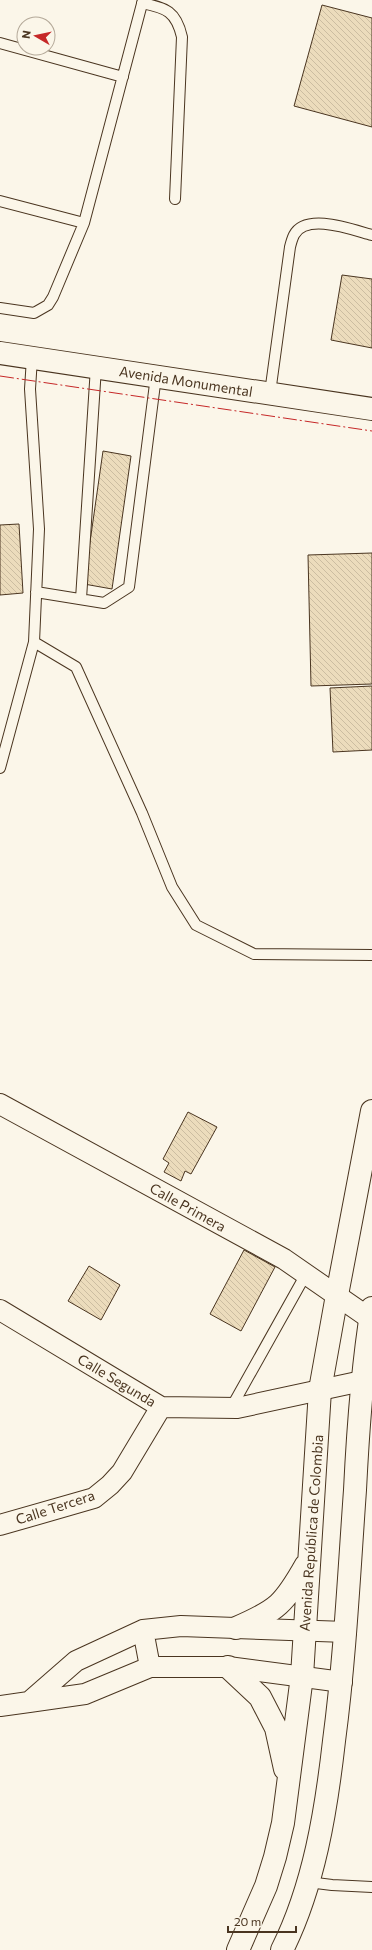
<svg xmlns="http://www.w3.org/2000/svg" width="372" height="1950" font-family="Commissioner,sans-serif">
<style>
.building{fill:url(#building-back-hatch);stroke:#4a3520}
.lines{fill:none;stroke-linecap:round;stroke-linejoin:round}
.lane-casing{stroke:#4a3520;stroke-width:12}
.street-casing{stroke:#4a3520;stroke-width:22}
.secondary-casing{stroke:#4a3520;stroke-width:24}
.primary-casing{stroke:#4a3520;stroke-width:24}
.lane{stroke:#fbf6e9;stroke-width:10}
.street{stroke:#fbf6e9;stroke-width:20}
.secondary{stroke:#fbf6e9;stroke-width:22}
.primary{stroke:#fbf6e9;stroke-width:22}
.power{stroke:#c62828;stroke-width:1;stroke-dasharray:14 3 2 3;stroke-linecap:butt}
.labels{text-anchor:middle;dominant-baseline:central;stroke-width:3;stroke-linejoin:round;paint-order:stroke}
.street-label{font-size:14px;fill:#4a3520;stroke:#fbf6e9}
</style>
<defs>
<pattern id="building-back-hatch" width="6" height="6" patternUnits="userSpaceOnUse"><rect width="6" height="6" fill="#ecdcbc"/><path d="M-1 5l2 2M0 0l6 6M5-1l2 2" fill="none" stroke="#ccbda1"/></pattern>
</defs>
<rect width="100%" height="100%" fill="#fbf6e9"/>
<path class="building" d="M322,5L372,18V127L294,106Z
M342,275L372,279V348L331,340Z
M103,451L131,456L112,589L84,584Z
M19,524L23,593L0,595V525Z
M372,553V684L311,686L308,555Z
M372,686V750L333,752L330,688Z
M188,1112L217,1127L191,1174L185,1171L181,1181L164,1172L169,1163L163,1159Z
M244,1250L275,1267L241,1331L210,1314Z
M89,1266L120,1285L101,1320L68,1301Z"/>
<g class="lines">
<defs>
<path id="lane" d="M142,3C166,8 176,11 182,37L175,199
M0,43L123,77
M0,201L84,223
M0,308L34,313L48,305L53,297L84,223L143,0
M32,358L30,389L39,529L34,642L76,667L142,813L172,887L196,925L254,954L372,955
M270,393L290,247C291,243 292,239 294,235C306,212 353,230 372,235
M36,592L104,603L129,587L156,376
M81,599L96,367
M0,768L34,642
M231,1408L306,1274
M308,1882L332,1885L372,1887"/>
<path id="street" d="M0,1104L284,1259L372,1320
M0,1310L161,1407L237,1408L362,1381
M0,1525L94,1498L110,1485L122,1472L161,1407
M143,1630L150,1667
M342,1682L228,1667H150L85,1694L29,1702L76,1661L143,1630L181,1626L346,1632
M0,1706L29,1702"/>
<path id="secondary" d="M0,353L372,409"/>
<path id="primary" d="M236,1628C278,1610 284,1604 306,1565
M228,1667L260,1697L276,1728L285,1769
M238,1950L266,1886L275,1857L283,1823L302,1676L320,1390L337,1295L372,1111
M282,1950C314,1886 326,1812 334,1741C345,1658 349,1574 355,1490C358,1429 362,1368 372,1308"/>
</defs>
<use href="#lane" class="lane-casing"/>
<use href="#street" class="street-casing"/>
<use href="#secondary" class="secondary-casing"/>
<use href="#primary" class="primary-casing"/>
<use href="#lane" class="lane"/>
<use href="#street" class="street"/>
<use href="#secondary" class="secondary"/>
<use href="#primary" class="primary"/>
<path class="power" d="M0,376L372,431"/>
</g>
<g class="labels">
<g class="street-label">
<text transform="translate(186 381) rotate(9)">Avenida Monumental</text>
<text transform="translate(188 1207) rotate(29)">Calle Primera</text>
<text transform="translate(117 1380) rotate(31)">Calle Segunda</text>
<text transform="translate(55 1507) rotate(-18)">Calle Tercera</text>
<text transform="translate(311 1533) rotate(-86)">Avenida República de Colombia</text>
</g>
</g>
<g transform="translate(36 36) rotate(279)"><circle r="19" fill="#fbf6e9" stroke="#b4a999"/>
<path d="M0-3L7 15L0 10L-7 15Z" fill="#c62828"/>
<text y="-6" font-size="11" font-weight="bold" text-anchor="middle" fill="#4a3520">N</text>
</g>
<path d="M228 1926v6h68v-6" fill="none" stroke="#4a3520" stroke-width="2"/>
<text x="234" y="1926" font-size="12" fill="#4a3520" stroke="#fbf6e9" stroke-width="3" paint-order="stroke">20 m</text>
</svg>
